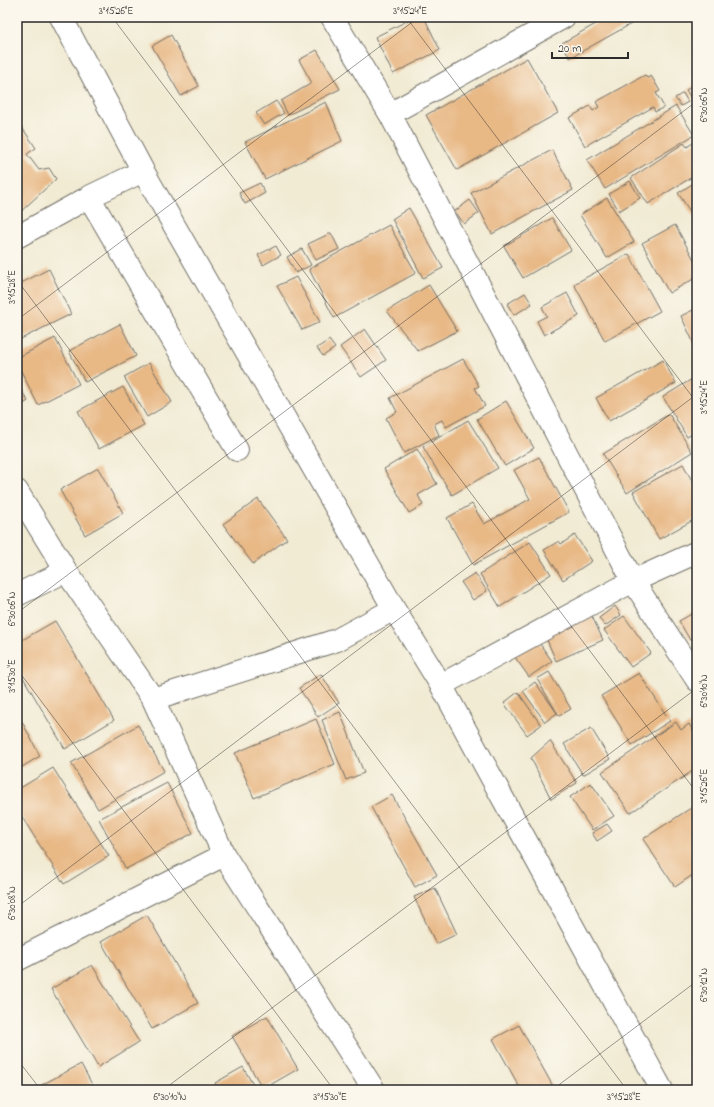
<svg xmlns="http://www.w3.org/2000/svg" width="714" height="1107" font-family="'Indie Flower',sans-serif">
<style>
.building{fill:#e8b885}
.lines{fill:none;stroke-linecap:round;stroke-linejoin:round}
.minor-casing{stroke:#706e66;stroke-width:24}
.minor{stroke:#fff;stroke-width:22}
.ticks{fill:none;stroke:#2b2b2b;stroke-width:1;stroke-opacity:0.45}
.neatline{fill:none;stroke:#2b2b2b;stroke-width:1.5}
.ticks-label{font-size:10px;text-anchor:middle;fill:#2b2b2b}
</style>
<rect width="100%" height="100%" fill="#fbf7ec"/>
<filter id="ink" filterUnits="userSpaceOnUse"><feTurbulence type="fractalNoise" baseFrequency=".025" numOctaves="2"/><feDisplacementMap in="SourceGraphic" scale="8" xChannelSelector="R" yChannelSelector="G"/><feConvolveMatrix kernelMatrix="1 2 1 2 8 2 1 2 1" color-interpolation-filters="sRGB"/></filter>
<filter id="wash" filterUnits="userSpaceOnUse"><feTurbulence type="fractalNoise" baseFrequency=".012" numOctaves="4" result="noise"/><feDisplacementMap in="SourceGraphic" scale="16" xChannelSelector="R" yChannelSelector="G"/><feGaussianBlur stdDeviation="0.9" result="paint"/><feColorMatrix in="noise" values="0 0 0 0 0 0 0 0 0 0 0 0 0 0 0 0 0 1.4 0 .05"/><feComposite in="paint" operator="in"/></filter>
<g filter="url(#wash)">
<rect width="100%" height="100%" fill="#f1ebd4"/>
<g id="blocks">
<path class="building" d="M415,17H424L440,50L393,74L375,37Z
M608,17H636L638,20L570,58L562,43Z
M171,35L199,86L181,96L152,46Z
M317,50L340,89L288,115L281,101L312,83L299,60Z
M527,58L558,113L457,170L426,115Z
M645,75L647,78L651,76L653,79L660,91L656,93L664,107L655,112L653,107L585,146L569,118L590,106L593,111L599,107L596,102Z
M697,83V98L693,101L686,90Z
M683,93L688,102L681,106L675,98Z
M276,101L284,113L264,125L256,113Z
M326,102L342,141L265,179L245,142Z
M676,106L694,135L605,189L587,160Z
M21,126L36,148L27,154L39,170L49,168L56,179L17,215V129Z
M697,140V174L648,204L631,178L684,143L687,147Z
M552,150L573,190L492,234L471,193Z
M630,181L640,198L619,211L609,194Z
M697,181V214L693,216L678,193Z
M260,183L265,193L245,204L239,193Z
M607,198L634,242L607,258L580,215Z
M470,200L479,213L464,224L455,211Z
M409,208L443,268L423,278L392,219Z
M552,218L571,250L523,278L504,246Z
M389,225L416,273L334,318L309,269Z
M675,225L697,265V277L669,293L642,243Z
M331,233L339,249L316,260L308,244Z
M276,246L281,255L263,265L258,255Z
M302,249L311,265L296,273L287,257Z
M629,254L660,311L605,341L574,284Z
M49,269L71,314L17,341V285Z
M296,277L320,322L302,330L277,286Z
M429,285L457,331L418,351L387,311Z
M525,293L532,304L514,315L507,304Z
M567,293L579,316L544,335L537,321L547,316L542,307Z
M697,308V350L681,316Z
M120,324L136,356L85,382L69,351Z
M365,329L386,360L361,377L340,347Z
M55,338L79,384L38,405L17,363V358Z
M329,340L335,348L323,356L317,348Z
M463,359L479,386L475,388L485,406L446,427L442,420L434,424L439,435L404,453L386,418L397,412L390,398Z
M663,360L676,383L609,421L596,398Z
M149,363L172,402L147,417L124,377Z
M697,376V431L687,437L663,397Z
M17,383L28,401L17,408Z
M123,387L144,425L99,449L78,411Z
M506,401L534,448L505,466L477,419Z
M669,414L692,452L627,493L603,454Z
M468,420L498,468L452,495L423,447Z
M417,449L437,484L418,495L423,505L409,513L384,469Z
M539,457L569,512L473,565L447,518L472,504L484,524L530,499L514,470Z
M683,464L697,490V518L659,539L633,492Z
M98,468L123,513L85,535L60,490Z
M258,499L287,539L253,564L223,524Z
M575,535L592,561L563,580L544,550L559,541L561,544Z
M530,542L551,574L500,607L480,574Z
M475,573L487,591L473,600L461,582Z
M615,606L621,615L605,626L599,618Z
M697,611V636L690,640L679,621Z
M590,612L603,640L556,661L544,633Z
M624,616L651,653L631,667L604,630Z
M55,621L114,720L65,749L17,667V643Z
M535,637L552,661L529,677L512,653Z
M549,672L571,709L559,716L537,679Z
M639,673L670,721L632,745L601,696Z
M321,674L339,703L318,717L299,688Z
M535,682L557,713L545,722L523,691Z
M518,692L541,725L527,735L504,703Z
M17,712L40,756L17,770Z
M340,712L364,773L346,780L322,720Z
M316,719L335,764L254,798L235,753Z
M676,722L681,730L689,724L697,737V768L630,813L602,772Z
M138,725L164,771L98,809L71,763Z
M591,728L610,759L583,775L564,744Z
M550,741L577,783L551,799L531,758Z
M53,768L109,856L64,884L17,809V790Z
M167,783L193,833L126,869L99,819Z
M591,783L614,816L592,830L570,797Z
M392,795L437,875L415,887L371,807Z
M697,804V872L675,887L643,839Z
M607,824L612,831L597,841L592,833Z
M435,888L457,934L436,944L414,897Z
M147,915L198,1003L152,1029L101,942Z
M92,965L139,1042L98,1067L51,989Z
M267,1016L298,1069L263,1089L232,1036Z
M519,1025L555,1090H521L493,1039Z
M81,1064L95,1090H32Z
M243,1067L256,1090H219L215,1083Z"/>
</g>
</g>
<g filter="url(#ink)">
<use href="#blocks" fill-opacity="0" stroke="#706e66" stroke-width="1"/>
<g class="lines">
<defs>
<path id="minor" d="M61,17L143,171L394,609L441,685L662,1090
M332,17L390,114L633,581L697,680
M390,114L564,17
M89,197L237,450
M17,237L89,197L143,171
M17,491L66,571L153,699L337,640L394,609
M17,595L66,571
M441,685L633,581L697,552
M153,699L224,855L374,1090
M17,960L224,855"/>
</defs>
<use href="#minor" class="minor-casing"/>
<use href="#minor" class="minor"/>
</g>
</g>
<path class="ticks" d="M112,17L697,793M406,17L697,403M17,26L29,17M17,280L627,1090M17,320L419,17M17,613L697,101M17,669L334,1090M17,907L697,394M17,1059L41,1090M163,1090L697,688M552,1090L697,981"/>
<rect width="714" height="1107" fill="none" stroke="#fbf7ec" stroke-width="44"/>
<path d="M552 52v6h76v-6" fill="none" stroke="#2b2b2b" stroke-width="2"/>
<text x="558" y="52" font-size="12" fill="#2b2b2b" stroke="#fbf7ec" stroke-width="3" paint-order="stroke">20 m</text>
<rect x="22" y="22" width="670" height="1063" class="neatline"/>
<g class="ticks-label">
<text x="116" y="14">3°15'26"E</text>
<text x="410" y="14">3°15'24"E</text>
<text transform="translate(703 105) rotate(-90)" y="4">6°30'06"N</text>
<text transform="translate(11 287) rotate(-90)" y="4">3°15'28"E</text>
<text transform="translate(703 397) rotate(-90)" y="4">3°15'24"E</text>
<text transform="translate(11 609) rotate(-90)" y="4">6°30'06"N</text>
<text transform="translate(11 676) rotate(-90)" y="4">3°15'30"E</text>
<text transform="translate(703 691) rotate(-90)" y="4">6°30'10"N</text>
<text transform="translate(703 786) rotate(-90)" y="4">3°15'26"E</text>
<text transform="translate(11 903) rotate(-90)" y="4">6°30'08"N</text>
<text transform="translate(703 985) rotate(-90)" y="4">6°30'12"N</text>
<text x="170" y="1100">6°30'10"N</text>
<text x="330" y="1100">3°15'30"E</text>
<text x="624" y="1100">3°15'28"E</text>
</g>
</svg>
